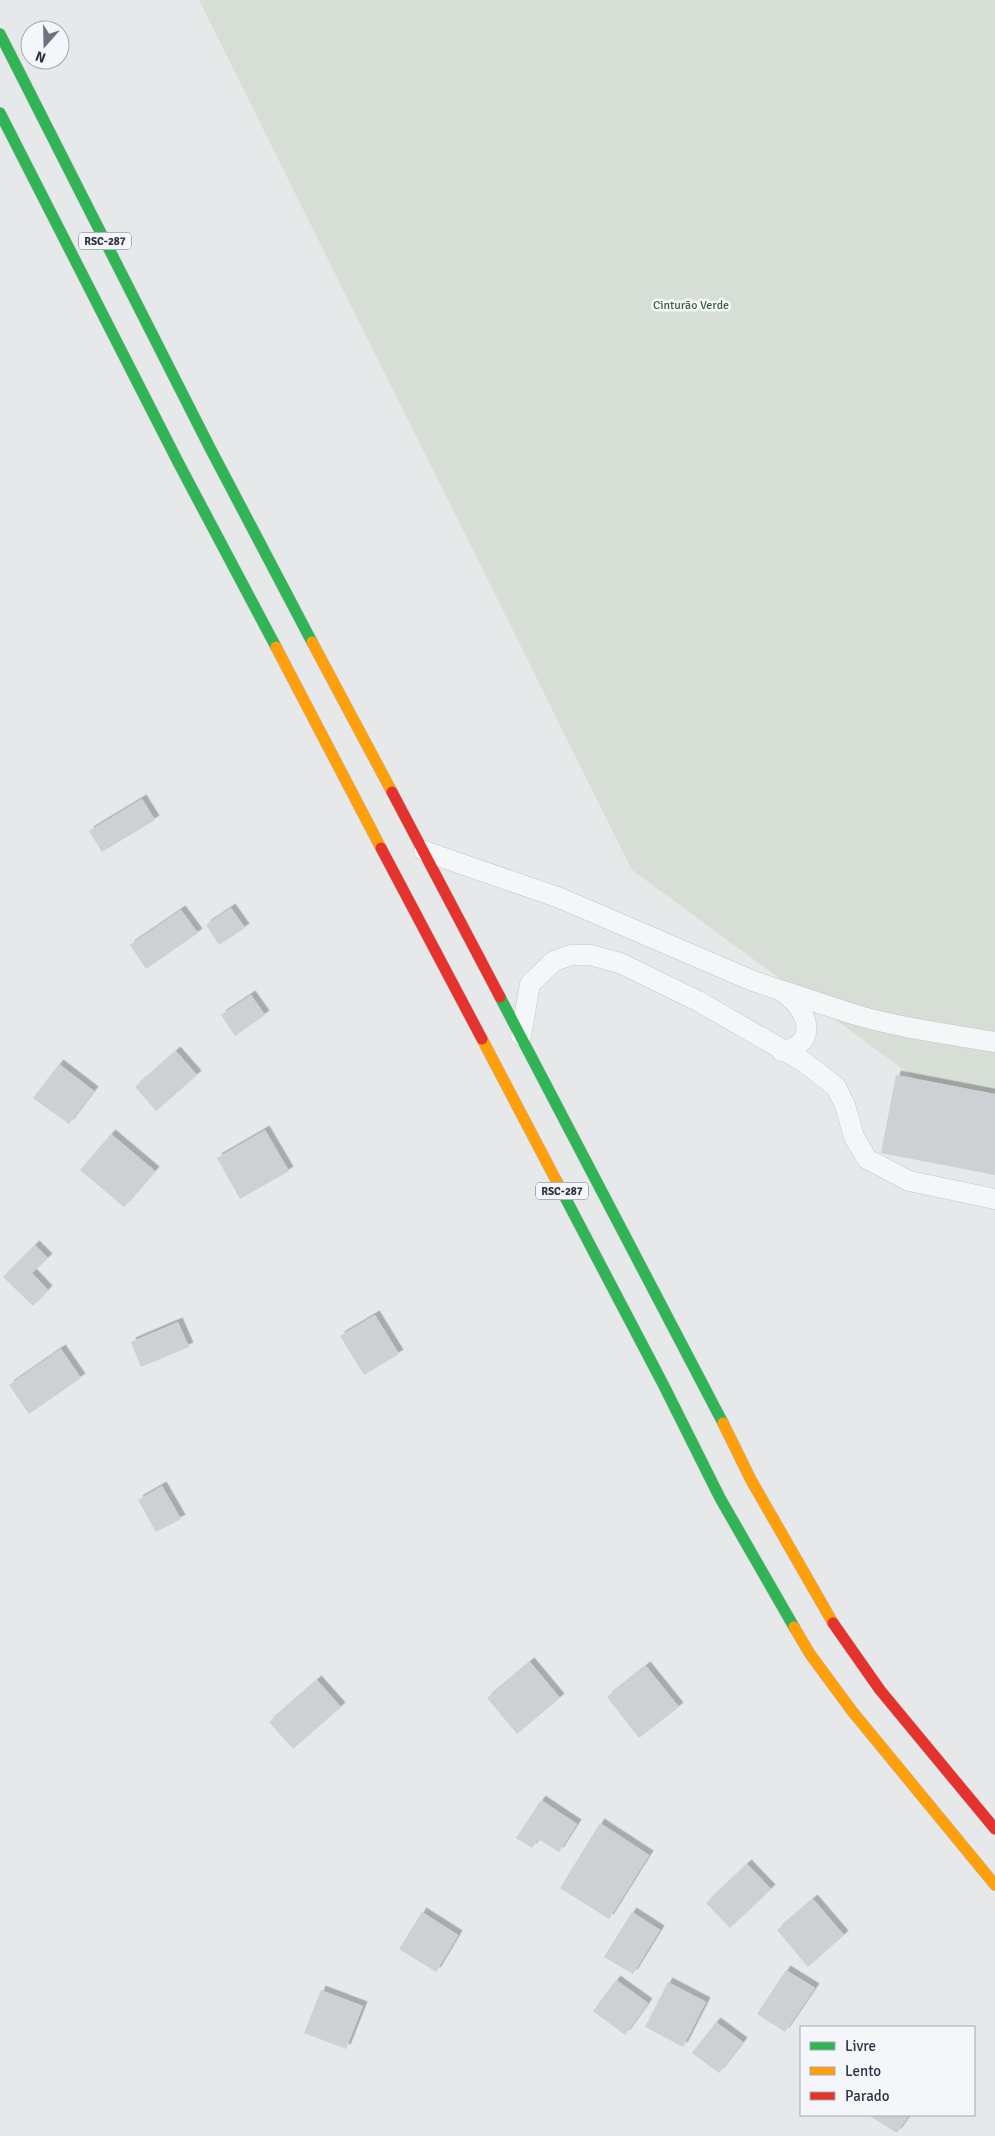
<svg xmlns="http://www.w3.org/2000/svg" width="995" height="2136" font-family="Signika,sans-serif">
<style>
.green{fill:#d6ded6}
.building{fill:#ced0d3;filter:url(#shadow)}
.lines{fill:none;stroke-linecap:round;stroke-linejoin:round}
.lane-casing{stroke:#c4c6c8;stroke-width:21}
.fast-casing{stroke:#b8bbbf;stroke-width:12}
.slow-casing{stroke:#b8bbbf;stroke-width:12}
.jam-casing{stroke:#b8bbbf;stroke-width:12}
.lane{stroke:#f5f6f7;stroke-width:20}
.fast{stroke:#30b455;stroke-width:11}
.slow{stroke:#ff9f0a;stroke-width:11}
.jam{stroke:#e5322d;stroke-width:11}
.labels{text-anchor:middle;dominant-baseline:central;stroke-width:5;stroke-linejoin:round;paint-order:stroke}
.shield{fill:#f4f6f9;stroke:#676e7b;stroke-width:1}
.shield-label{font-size:11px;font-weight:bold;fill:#2b3445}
.park-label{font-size:12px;fill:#3f6138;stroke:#f4f6f9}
</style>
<defs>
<filter id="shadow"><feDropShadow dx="4.5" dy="-4.5" stdDeviation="0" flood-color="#0004"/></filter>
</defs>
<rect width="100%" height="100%" fill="#e6e8ea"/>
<path class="green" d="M199,0H995V1137L632,870Z"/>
<path class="building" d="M142,799L155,820L102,852L89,831Z
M231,908L245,928L219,945L206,925Z
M181,910L198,933L146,969L130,945Z
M251,995L265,1015L235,1036L221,1015Z
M176,1051L197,1075L156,1111L135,1087Z
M59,1064L94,1091L69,1124L33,1098Z
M896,1075L995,1094V1175L881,1153Z
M265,1130L289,1171L240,1199L217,1158Z
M111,1134L155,1171L124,1207L80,1170Z
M35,1245L48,1258L32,1273L48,1290L33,1306L3,1277Z
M375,1315L399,1354L364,1375L340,1336Z
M178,1322L189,1347L141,1367L131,1342Z
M61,1349L81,1378L29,1414L9,1385Z
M162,1486L181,1519L156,1532L138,1500Z
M530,1662L560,1698L517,1734L487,1698Z
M646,1666L679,1707L639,1738L607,1697Z
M317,1680L341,1707L293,1749L269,1722Z
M541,1800L577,1824L559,1852L538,1839L532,1848L516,1838Z
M600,1823L649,1855L609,1919L560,1888Z
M747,1864L771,1889L730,1928L706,1903Z
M813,1899L844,1935L808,1967L777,1930Z
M422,1912L458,1935L436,1972L399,1949Z
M632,1912L660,1930L633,1974L604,1957Z
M786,1970L815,1988L785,2032L757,2014Z
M616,1980L648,2003L625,2035L593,2011Z
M668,1982L706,2002L683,2047L645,2027Z
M321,1990L363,2006L346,2049L304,2033Z
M716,2022L743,2042L719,2073L692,2053Z
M868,2115H909L897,2133Z"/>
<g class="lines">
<defs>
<path id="lane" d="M424,851L560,898L753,981C787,992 821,1004 856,1015C901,1028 949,1034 995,1042
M521,1036L530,984L554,961L571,955H590L620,963L698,1001L804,1062L836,1087L845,1105L854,1137L867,1159L909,1181L995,1199
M781,1051C806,1047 813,1031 800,1009C796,1002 789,997 783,992"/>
<path id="fast" d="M0,34L210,448L312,642
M0,113L179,464L276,647
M500,997L723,1423
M557,1182L663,1384L720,1498L794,1627"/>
<path id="slow" d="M312,642L392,792
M276,647L381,848
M482,1039L557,1182
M723,1423L751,1480L833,1623
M794,1627L810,1654L852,1711L995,1885"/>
<path id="jam" d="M392,792L500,997
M381,848L482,1039
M833,1623L880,1690L995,1829"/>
</defs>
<use href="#lane" class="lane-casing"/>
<use href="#fast" class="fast-casing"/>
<use href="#slow" class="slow-casing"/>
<use href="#jam" class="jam-casing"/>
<use href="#lane" class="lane"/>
<use href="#fast" class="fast"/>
<use href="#slow" class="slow"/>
<use href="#jam" class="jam"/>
</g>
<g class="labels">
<g class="shield">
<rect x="79" y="232.5" width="52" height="17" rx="4"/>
<rect x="536" y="1182.5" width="52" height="17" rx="4"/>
</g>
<g class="shield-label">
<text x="105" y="241">RSC-287</text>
<text x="562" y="1191">RSC-287</text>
</g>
<g class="park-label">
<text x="691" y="305">Cinturão Verde</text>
</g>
</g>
<rect x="800" y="2026" width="175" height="90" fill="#f4f6f9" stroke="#a4a8b1"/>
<rect x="810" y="2042" width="25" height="8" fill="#30b455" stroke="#a4a8b1"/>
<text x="845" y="2051" font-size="15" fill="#2b3445">Livre</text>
<rect x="810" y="2067" width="25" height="8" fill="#ff9f0a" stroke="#a4a8b1"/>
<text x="845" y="2076" font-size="15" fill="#2b3445">Lento</text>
<rect x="810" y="2092" width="25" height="8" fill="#e5322d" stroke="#a4a8b1"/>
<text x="845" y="2101" font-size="15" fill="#2b3445">Parado</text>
<g transform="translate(45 45) rotate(200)"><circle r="24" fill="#f4f6f9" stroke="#a4a8b1"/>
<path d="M0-4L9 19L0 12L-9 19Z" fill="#6c737f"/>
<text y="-8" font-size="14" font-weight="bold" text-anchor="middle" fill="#2b3445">N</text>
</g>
</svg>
